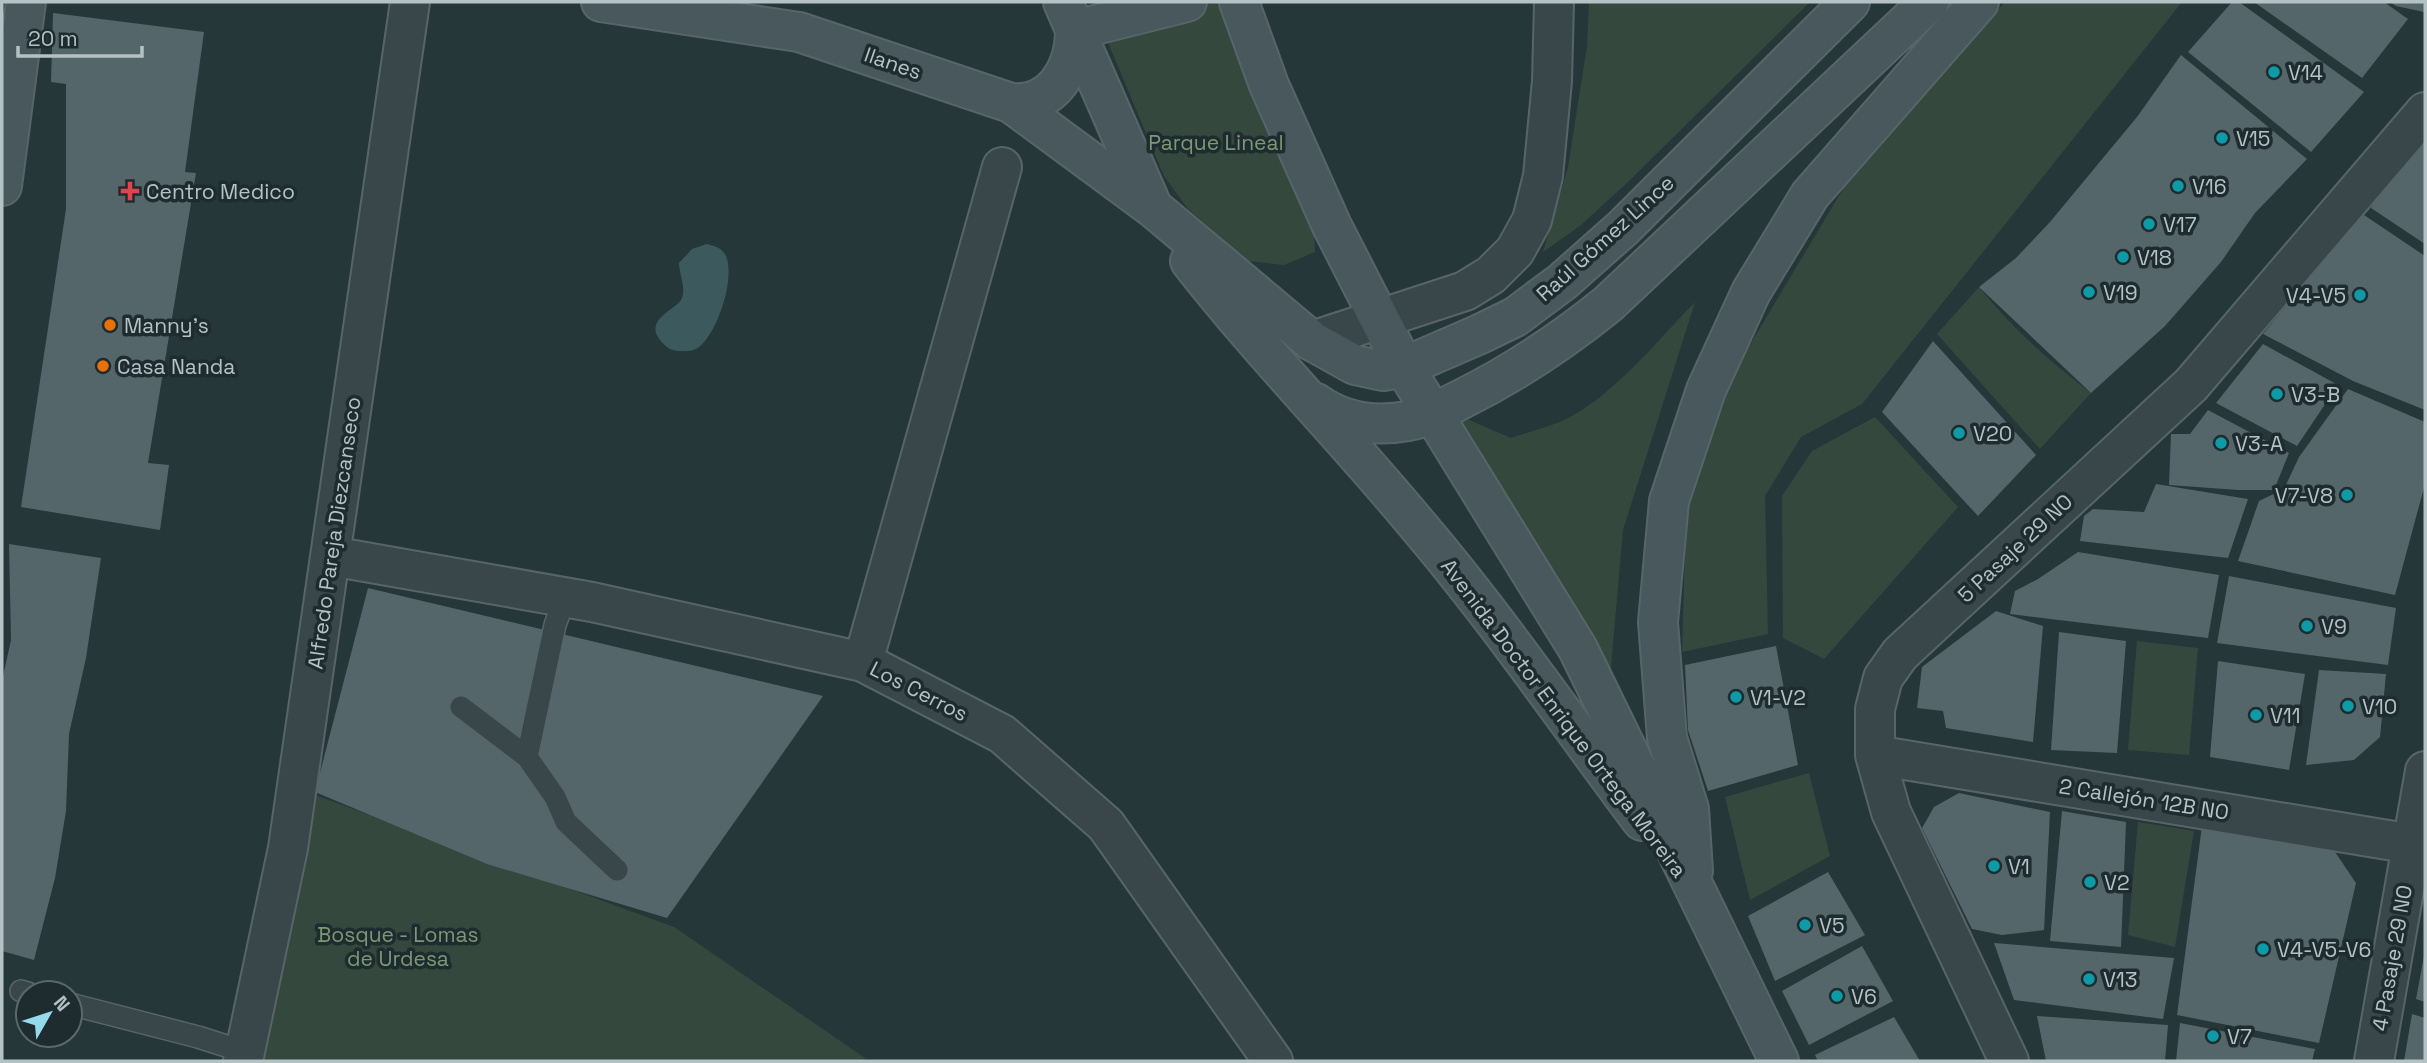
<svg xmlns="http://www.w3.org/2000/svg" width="2427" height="1063" font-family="'Space Grotesk',sans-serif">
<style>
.green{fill:#34483e}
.water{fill:#3c595e}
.building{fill:#54666a}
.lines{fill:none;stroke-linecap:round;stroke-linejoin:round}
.lane-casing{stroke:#586568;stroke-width:24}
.street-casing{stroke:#586568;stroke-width:42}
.secondary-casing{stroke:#586568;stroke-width:42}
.lane{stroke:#3a474a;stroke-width:21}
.street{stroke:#3a474a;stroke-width:38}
.secondary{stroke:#48585c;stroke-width:38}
.culture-dot{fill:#0f9aa8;stroke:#1f2c2f;stroke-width:2.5}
.health-dot{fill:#e0444e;stroke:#1f2c2f;stroke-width:2.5}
.food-dot{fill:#e8710a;stroke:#1f2c2f;stroke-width:2.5}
.labels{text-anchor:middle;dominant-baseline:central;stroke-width:7;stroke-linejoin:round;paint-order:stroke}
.street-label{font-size:21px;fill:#b5c2c5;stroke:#1f2c2f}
.poi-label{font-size:21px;fill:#b5c2c5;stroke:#1f2c2f;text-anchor:start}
.park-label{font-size:21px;fill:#7d9876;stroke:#1f2c2f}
</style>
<rect width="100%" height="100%" fill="#263739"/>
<path class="green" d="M1091,2H1217L1236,37L1313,210L1315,252L1284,265L1248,261L1188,209L1164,176Z
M1589,2H1810L1630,180L1581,225L1543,252L1568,167L1587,46Z
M2005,2H2182L1862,404L1801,437L1765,496L1768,634L1682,652L1686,516L1730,378L1852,174Z
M1979,287C2015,331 2047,359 2091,393L2040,449L1937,334Z
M1695,302L1623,530L1610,678L1455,414L1511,438C1527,432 1546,428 1562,421C1613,397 1656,342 1695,302Z
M1875,417L1958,507L1824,659L1783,638L1782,496L1812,451Z
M2137,641L2198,648L2189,755L2128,750Z
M1809,773L1830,856L1750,900L1725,797Z
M315,795L674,927L865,1058L864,1061H256Z
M2138,822L2194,831L2175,947L2128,935Z"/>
<path class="water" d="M707,244C714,246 720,247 725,254C737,275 717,337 696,349C690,352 677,352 670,349C665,346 658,339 656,333C652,317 674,310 681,300C687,289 679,274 679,263L692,249Z"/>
<path class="building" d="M2232,2H2239L2364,92L2311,152L2188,52Z
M2254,2H2384L2408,19L2362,78Z
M2390,2H2425V10L2424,12L2396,6Z
M53,13L204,32L185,172L196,173L148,463L169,465L160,530L21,507L66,209V84L51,82Z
M2181,55L2307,159L2255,213L2221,262L2165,326L2091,393L1979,287L2016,258L2050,222L2137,117Z
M2425,133V244L2371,208L2396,162Z
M2361,213L2425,256V410L2353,381L2263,334Z
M1933,341L2036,455L1978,516L1882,412Z
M2263,344L2338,385L2297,446L2216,403Z
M2348,389L2425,422V484L2395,595L2238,561L2259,501L2284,489L2299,457Z
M2208,410L2289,453L2274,490H2238L2169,485L2171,434H2190Z
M2156,484L2248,499L2228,558L2080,541L2084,516L2093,509L2144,512Z
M9,544L101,558L86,658L69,734L66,811L55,878L34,960L2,951V681L11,640Z
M2078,552L2219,575L2208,638L2010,614L2015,591L2038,579Z
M2229,576L2396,608L2388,665L2217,643Z
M368,588L823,696L667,918L487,864L315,792Z
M1996,611L2043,626L2033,742L1946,728L1943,711L1917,708L1922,667Z
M2059,632L2126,641L2117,753L2051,750Z
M1776,646L1798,765L1708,791L1688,730L1685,665Z
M2218,661L2305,674L2289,770L2210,757Z
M2319,670L2386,674L2380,737L2354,760L2306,765Z
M1959,793L2050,812L2044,930L2002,935L1972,929L1922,828L1934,807Z
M2062,811L2126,822L2121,947L2050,941Z
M2202,826L2333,849L2356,883L2319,1043L2177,1015Z
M1828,872L1865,935L1775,981L1748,916Z
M1994,943L2174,958L2163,1019L2014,1000Z
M1862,946L1893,1001L1809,1045L1782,991Z
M2424,956H2425V1002L2416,999Z
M2412,1014L2425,1018V1061H2404Z
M2037,1016L2168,1025L2165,1061H2046Z
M1894,1017L1920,1061H1818L1815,1055Z
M2180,1023L2315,1049L2312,1061H2176Z"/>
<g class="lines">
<defs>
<path id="lane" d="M461,707L527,757L555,797L566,822L617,870
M527,757L555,625L565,597
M21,991L28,993
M70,1004L198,1037L245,1052"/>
<path id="street" d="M1312,341L1465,291L1491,275L1515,251L1532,220L1543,176L1552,81L1554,2
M331,556L592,602L863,662L1002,734L1106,825L1273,1061
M863,662L1002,167
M1875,755L2412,844
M243,1061L288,848L410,2
M2009,1061L1891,812L1875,755V709L1883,678L1900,654L2191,385L2425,112
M2374,1061L2425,771"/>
<path id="secondary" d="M601,2L799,32L1011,103L1152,207L1312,341L1355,365L1383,371L1404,367L1480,334L1515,317L1562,282L1623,228L1850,2
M1063,2L1152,206
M1239,2L1269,85L1332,226L1404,367L1578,649L1779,1061
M1075,30L1187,2
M1011,103C1054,107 1075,67 1075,30
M2,186L26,2
M1190,261C1261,352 1342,434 1415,522C1496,617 1567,721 1642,821
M1316,403C1344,423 1375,427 1408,421C1426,418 1442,409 1458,401C1513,374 1561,342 1608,304L1929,2
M1693,871L1689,809L1667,738L1658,622L1669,501L1706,390L1751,292L1810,195L1979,2"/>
</defs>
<use href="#lane" class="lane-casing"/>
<use href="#street" class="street-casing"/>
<use href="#secondary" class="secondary-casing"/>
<use href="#lane" class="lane"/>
<use href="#street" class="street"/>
<use href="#secondary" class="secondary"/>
</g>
<g class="culture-dot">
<circle cx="2274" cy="72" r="7"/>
<circle cx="2222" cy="138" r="7"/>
<circle cx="2178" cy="186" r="7"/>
<circle cx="2149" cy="224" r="7"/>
<circle cx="2123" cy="257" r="7"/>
<circle cx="2089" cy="292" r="7"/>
<circle cx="2360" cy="295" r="7"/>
<circle cx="2277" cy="394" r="7"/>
<circle cx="1959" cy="433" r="7"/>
<circle cx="2221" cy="443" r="7"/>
<circle cx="2347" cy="495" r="7"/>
<circle cx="2307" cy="626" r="7"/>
<circle cx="1736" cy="697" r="7"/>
<circle cx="2348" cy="706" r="7"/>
<circle cx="2256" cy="715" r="7"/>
<circle cx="1994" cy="866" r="7"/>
<circle cx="2090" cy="882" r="7"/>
<circle cx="1805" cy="925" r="7"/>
<circle cx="2263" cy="949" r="7"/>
<circle cx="2089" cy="979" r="7"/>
<circle cx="1837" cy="996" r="7"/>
<circle cx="2213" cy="1036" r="7"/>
</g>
<path class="health-dot" d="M126.5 180.5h7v7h7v7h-7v7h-7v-7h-7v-7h7z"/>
<g class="food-dot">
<circle cx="110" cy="325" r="7"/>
<circle cx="103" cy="366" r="7"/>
</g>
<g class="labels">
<g class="street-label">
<text transform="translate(893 63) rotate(19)">Ilanes</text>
<text transform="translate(1605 238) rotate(-42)">Raúl Gómez Lince</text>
<text transform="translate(334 533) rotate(-82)">Alfredo Pareja Diezcanseco</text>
<text transform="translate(2015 548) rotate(-43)">5 Pasaje 29 NO</text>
<text transform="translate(919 691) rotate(27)">Los Cerros</text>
<text transform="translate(1564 718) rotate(53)">Avenida Doctor Enrique Ortega Moreira</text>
<text transform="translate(2144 799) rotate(9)">2 Callejón 12B NO</text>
<text transform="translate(2392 958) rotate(-80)">4 Pasaje 29 NO</text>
</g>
<g class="poi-label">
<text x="2288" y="72">V14</text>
<text x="2236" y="138">V15</text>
<text x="2192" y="186">V16</text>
<text x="146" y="191">Centro Medico</text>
<text x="2163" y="224">V17</text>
<text x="2137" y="257">V18</text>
<text x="2103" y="292">V19</text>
<text x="2346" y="295" text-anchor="end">V4-V5</text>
<text x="124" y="325">Manny's</text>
<text x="117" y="366">Casa Nanda</text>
<text x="2291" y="394">V3-B</text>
<text x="1973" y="433">V20</text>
<text x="2235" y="443">V3-A</text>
<text x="2333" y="495" text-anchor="end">V7-V8</text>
<text x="2321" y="626">V9</text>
<text x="1750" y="697">V1-V2</text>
<text x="2362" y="706">V10</text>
<text x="2270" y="715">V11</text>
<text x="2008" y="866">V1</text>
<text x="2104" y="882">V2</text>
<text x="1819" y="925">V5</text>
<text x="2277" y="949">V4-V5-V6</text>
<text x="2103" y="979">V13</text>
<text x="1851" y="996">V6</text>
<text x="2227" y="1036">V7</text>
</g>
<g class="park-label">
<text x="1216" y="142">Parque Lineal</text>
<text x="398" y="934">Bosque - Lomas<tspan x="398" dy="24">de Urdesa</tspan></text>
</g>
</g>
<rect width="2427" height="1063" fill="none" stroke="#b5c2c5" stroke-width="7"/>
<g transform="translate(49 1014) rotate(51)"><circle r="33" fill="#1f2c2f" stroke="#5b686b" stroke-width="2"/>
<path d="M0-5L12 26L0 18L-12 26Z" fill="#95daea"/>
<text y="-10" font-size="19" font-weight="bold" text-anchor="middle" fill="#b5c2c5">N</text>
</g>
<path d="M18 46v10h124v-10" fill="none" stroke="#b5c2c5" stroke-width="3.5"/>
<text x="28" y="46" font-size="21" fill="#b5c2c5" stroke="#1f2c2f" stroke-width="5" paint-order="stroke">20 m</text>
</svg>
